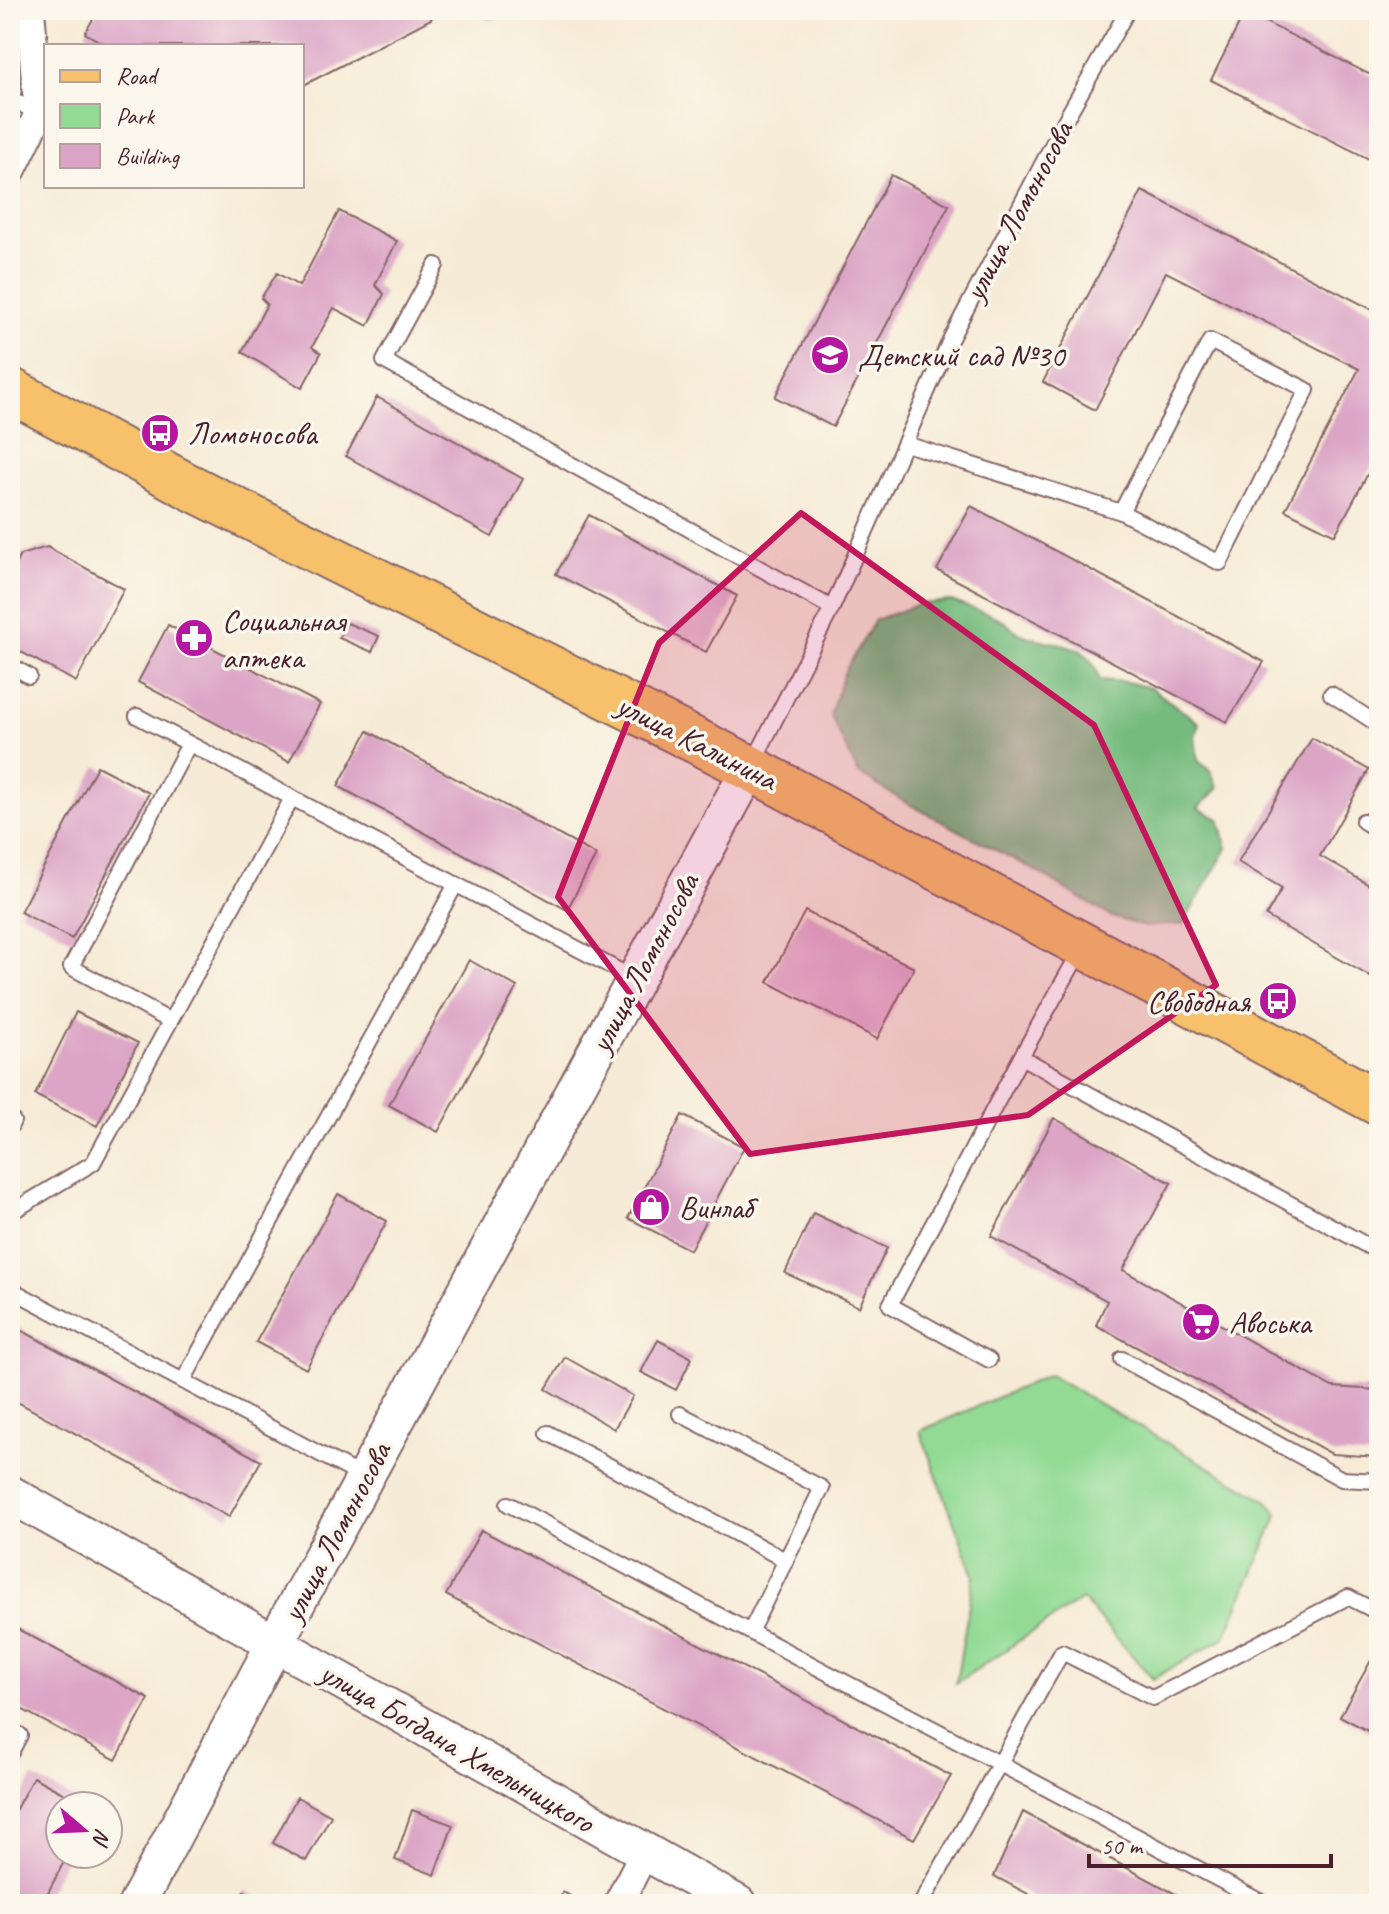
<svg xmlns="http://www.w3.org/2000/svg" width="1389" height="1914" font-family="Caveat,sans-serif">
<style>
.green{fill:#93db95;stroke:#6e7d60;stroke-width:2}
.forest{fill:#76bb7e;stroke:#606d54;stroke-width:2}
.lines{fill:none;stroke-linecap:round;stroke-linejoin:round}
.stream{stroke:#40aebd;stroke-width:10}
.building{fill:#dca5c6}
.service-casing{stroke:#866667;stroke-width:18}
.minor-casing{stroke:#866667;stroke-width:32}
.tertiary-casing{stroke:#866667;stroke-width:40}
.primary-casing{stroke:#866667;stroke-width:48}
.service{stroke:#fff;stroke-width:14}
.minor{stroke:#fff;stroke-width:28}
.tertiary{stroke:#fff;stroke-width:36}
.primary{stroke:#f6c16b;stroke-width:44}
.marked{fill:#c2185b;fill-opacity:0.2;stroke:#c2185b;stroke-width:6;stroke-linejoin:round}
.labels{text-anchor:middle;dominant-baseline:central;stroke-width:7;stroke-linejoin:round;paint-order:stroke}
.street-label{font-size:32px;fill:#4a1f2b;stroke:#fbf7ec}
.poi-label{font-size:32px;fill:#4a1f2b;stroke:#fbf7ec;text-anchor:start}
</style>
<rect width="100%" height="100%" fill="#fbf7ec"/>
<filter id="ink" filterUnits="userSpaceOnUse"><feTurbulence type="fractalNoise" baseFrequency=".0125" numOctaves="2"/><feDisplacementMap in="SourceGraphic" scale="16" xChannelSelector="R" yChannelSelector="G"/><feConvolveMatrix kernelMatrix="1 2 1 2 8 2 1 2 1" color-interpolation-filters="sRGB"/></filter>
<filter id="wash" filterUnits="userSpaceOnUse"><feTurbulence type="fractalNoise" baseFrequency=".006" numOctaves="4" result="noise"/><feDisplacementMap in="SourceGraphic" scale="32" xChannelSelector="R" yChannelSelector="G"/><feGaussianBlur stdDeviation="1.8" result="paint"/><feColorMatrix in="noise" values="0 0 0 0 0 0 0 0 0 0 0 0 0 0 0 0 0 1.4 0 .05"/><feComposite in="paint" operator="in"/></filter>
<g filter="url(#wash)">
<rect width="100%" height="100%" fill="#f6ebd6"/>
<path class="green" d="M1049,1375L1266,1500L1278,1514L1225,1637L1153,1679L1082,1599L956,1683L974,1575L920,1431Z"/>
<path class="forest" d="M951,601C966,607 983,611 998,618C1006,622 1012,629 1019,633C1050,649 1089,634 1099,680L1127,682L1151,688L1199,723L1195,737L1198,761L1210,770L1218,788L1198,808L1219,819L1227,848L1183,924L1145,927L1112,917L1032,869L903,801L858,773L830,715L844,673L875,620L919,604Z"/>
<g class="lines">
<path class="stream" d="M489,14L522,10"/>
</g>
<g id="blocks">
<path class="building" d="M98,10H436L431,19L302,86V46H108L85,33Z
M1245,12L1379,79V164L1211,80Z
M891,175L949,205L833,427L775,397Z
M1142,191L1379,313V453L1335,535L1285,510L1359,369L1166,272L1095,410L1043,382Z
M339,211L397,241L375,285L384,294L368,326L334,308L312,347L321,353L302,388L242,352L267,304L261,298L277,273L299,286Z
M377,397L523,479L492,537L346,456Z
M971,506L1264,662L1227,722L937,570Z
M589,515L737,596L706,652L556,574Z
M47,547L124,589L76,682L10,646V575L20,555Z
M347,623L379,636L372,652L339,638Z
M168,625L320,704L289,762L138,682Z
M368,731L596,855L567,910L338,786Z
M1312,738L1369,770L1320,856L1379,891V982L1266,916L1282,888L1238,862Z
M97,766L149,793L72,939L20,912Z
M805,911L914,968L877,1039L768,982Z
M469,960L517,987L438,1132L389,1105Z
M76,1012L138,1043L97,1126L35,1095Z
M682,1115L744,1147L690,1250L628,1218Z
M1054,1118L1171,1183L1123,1270L1332,1387L1379,1390V1457L1332,1454L1096,1325L1107,1301L991,1236Z
M338,1194L387,1221L306,1369L256,1342Z
M813,1213L887,1248L859,1307L785,1273Z
M10,1324L261,1461L229,1517L10,1398Z
M658,1340L692,1358L676,1390L641,1372Z
M565,1357L633,1396L614,1429L546,1389Z
M481,1530L951,1776L914,1839L446,1595Z
M10,1625L149,1699L116,1760L10,1703Z
M1379,1646V1737L1340,1716Z
M33,1777L87,1806H60V1854H68L42,1904H10V1820Z
M297,1797L331,1816L306,1861L273,1843Z
M412,1810L453,1825L435,1875L395,1860Z
M1023,1812L1194,1904H1047L994,1876Z
M244,1891L269,1904H237Z
M563,1892L585,1904H556Z"/>
</g>
</g>
<g filter="url(#ink)">
<use href="#blocks" fill-opacity="0" stroke="#866667" stroke-width="2"/>
<g class="lines">
<defs>
<path id="service" d="M10,98L39,114
M436,265L384,361L832,608
M906,444L1121,512L1220,563L1307,390L1210,341L1121,512
M10,665L29,676
M1331,694L1379,725
M137,716L635,979
M752,765L832,608L951,338L1068,115L1128,10
M1363,821L1379,831
M1082,948L1021,1057L1379,1252
M170,1021L71,967L189,744
M10,1127L13,1121
M10,1213L93,1163L292,798
M10,1289L365,1478
M1122,1359L1342,1479L1379,1481
M989,1360L890,1305L1021,1057
M183,1381L456,884
M680,1414L822,1488L750,1632
M548,1433L785,1560
M508,1504L1265,1904
M10,1730L20,1735L10,1754
M921,1904L1062,1652L1153,1698L1348,1597L1379,1613"/>
<path id="minor" d="M10,173L39,114L30,10
M618,1904L644,1853"/>
<path id="tertiary" d="M10,1494L738,1904
M137,1904L275,1643L750,768"/>
<path id="primary" d="M10,390L188,486L750,768L1379,1103"/>
</defs>
<use href="#service" class="service-casing"/>
<use href="#minor" class="minor-casing"/>
<use href="#tertiary" class="tertiary-casing"/>
<use href="#primary" class="primary-casing"/>
<use href="#service" class="service"/>
<use href="#minor" class="minor"/>
<use href="#tertiary" class="tertiary"/>
<use href="#primary" class="primary"/>
</g>
</g>
<path class="marked" d="M801,513L1094,725L1216,985L1028,1115L750,1154L558,897L659,643Z"/>
<defs>
<symbol id="school-disc" viewBox="-11 -11 22 22"><circle r="9.5" fill="#b5179e" stroke="#fbf7ec"/><path d="M0-5L7-2L0 1L-7-2ZM-4 1L0 2.5L4 1V4Q0 6-4 4Z" fill="#fff"/></symbol>
<symbol id="bus-disc" viewBox="-11 -11 22 22"><circle r="9.5" fill="#b5179e" stroke="#fbf7ec"/><path d="M-5-6H5V4H4V6H2V4H-2V6H-4V4H-5ZM-3.5-4V0h7V-4ZM-3.5 1.2v1.5H-2V1.2ZM2 1.2v1.5H3.5V1.2Z" fill="#fff"/></symbol>
<symbol id="pharmacy-disc" viewBox="-11 -11 22 22"><circle r="9.5" fill="#b5179e" stroke="#fbf7ec"/><path d="M-2-6h4v4h4v4h-4v4h-4v-4h-4v-4h4Z" fill="#fff"/></symbol>
<symbol id="shop-disc" viewBox="-11 -11 22 22"><circle r="9.5" fill="#b5179e" stroke="#fbf7ec"/><path d="M-5-2.5h2.3a2.7 3.5 0 0 1 5.4 0H5L5.5 6h-11ZM-1.5-2.5h3a1.5 2.3 0 0 0-3 0Z" fill="#fff"/></symbol>
<symbol id="supermarket-disc" viewBox="-11 -11 22 22"><circle r="9.5" fill="#b5179e" stroke="#fbf7ec"/><path d="M-6-5.5h2.5l.6 2H6L4.5 2H-2.5L-4.4-4H-6ZM-1.5 3.2a1.3 1.3 0 1 0 .1 0ZM3 3.2a1.3 1.3 0 1 0 .1 0Z" fill="#fff"/></symbol>
</defs>
<g fill-rule="evenodd">
<use href="#school-disc" x="808" y="333" width="44" height="44"/>
<use href="#bus-disc" x="138" y="411" width="44" height="44"/>
<use href="#pharmacy-disc" x="172" y="616" width="44" height="44"/>
<use href="#bus-disc" x="1256" y="979" width="44" height="44"/>
<use href="#shop-disc" x="629" y="1185" width="44" height="44"/>
<use href="#supermarket-disc" x="1179" y="1300" width="44" height="44"/>
</g>
<g class="labels">
<g class="street-label">
<text transform="translate(1018 211) rotate(-62)">улица Ломоносова</text>
<text transform="translate(697 742) rotate(27)">улица Калинина</text>
<text transform="translate(644 963) rotate(-62)">улица Ломоносова</text>
<text transform="translate(336 1532) rotate(-62)">улица Ломоносова</text>
<text transform="translate(457 1747) rotate(30)">улица Богдана Хмельницкого</text>
</g>
<g class="poi-label">
<text x="858" y="355">Детский сад №30</text>
<text x="188" y="433">Ломоносова</text>
<text x="222" y="620">Социальная<tspan x="222" dy="37">аптека</tspan></text>
<text x="1250" y="1001" text-anchor="end">Свободная</text>
<text x="679" y="1207">Винлаб</text>
<text x="1229" y="1322">Авоська</text>
</g>
</g>
<rect width="1389" height="1914" fill="none" stroke="#fbf7ec" stroke-width="40"/>
<rect x="44" y="44" width="260" height="144" fill="#fbf7ec" stroke="#b4a19f" stroke-width="2"/>
<rect x="60" y="70" width="40" height="12" fill="#f6c16b" stroke="#b4a19f" stroke-width="2"/>
<text x="116" y="84" font-size="24" fill="#4a1f2b">Road</text>
<rect x="60" y="104" width="40" height="24" fill="#93db95" stroke="#b4a19f" stroke-width="2"/>
<text x="116" y="124" font-size="24" fill="#4a1f2b">Park</text>
<rect x="60" y="144" width="40" height="24" fill="#dca5c6" stroke="#b4a19f" stroke-width="2"/>
<text x="116" y="164" font-size="24" fill="#4a1f2b">Building</text>
<g transform="translate(84 1830) rotate(109)"><circle r="38" fill="#fbf7ec" stroke="#b4a19f" stroke-width="2"/>
<path d="M0-6L14 30L0 20L-14 30Z" fill="#b5179e"/>
<text y="-12" font-size="22" font-weight="bold" text-anchor="middle" fill="#4a1f2b">N</text>
</g>
<path d="M1089 1854v12h242v-12" fill="none" stroke="#4a1f2b" stroke-width="4"/>
<text x="1101" y="1854" font-size="24" fill="#4a1f2b" stroke="#fbf7ec" stroke-width="6" paint-order="stroke">50 m</text>
</svg>
